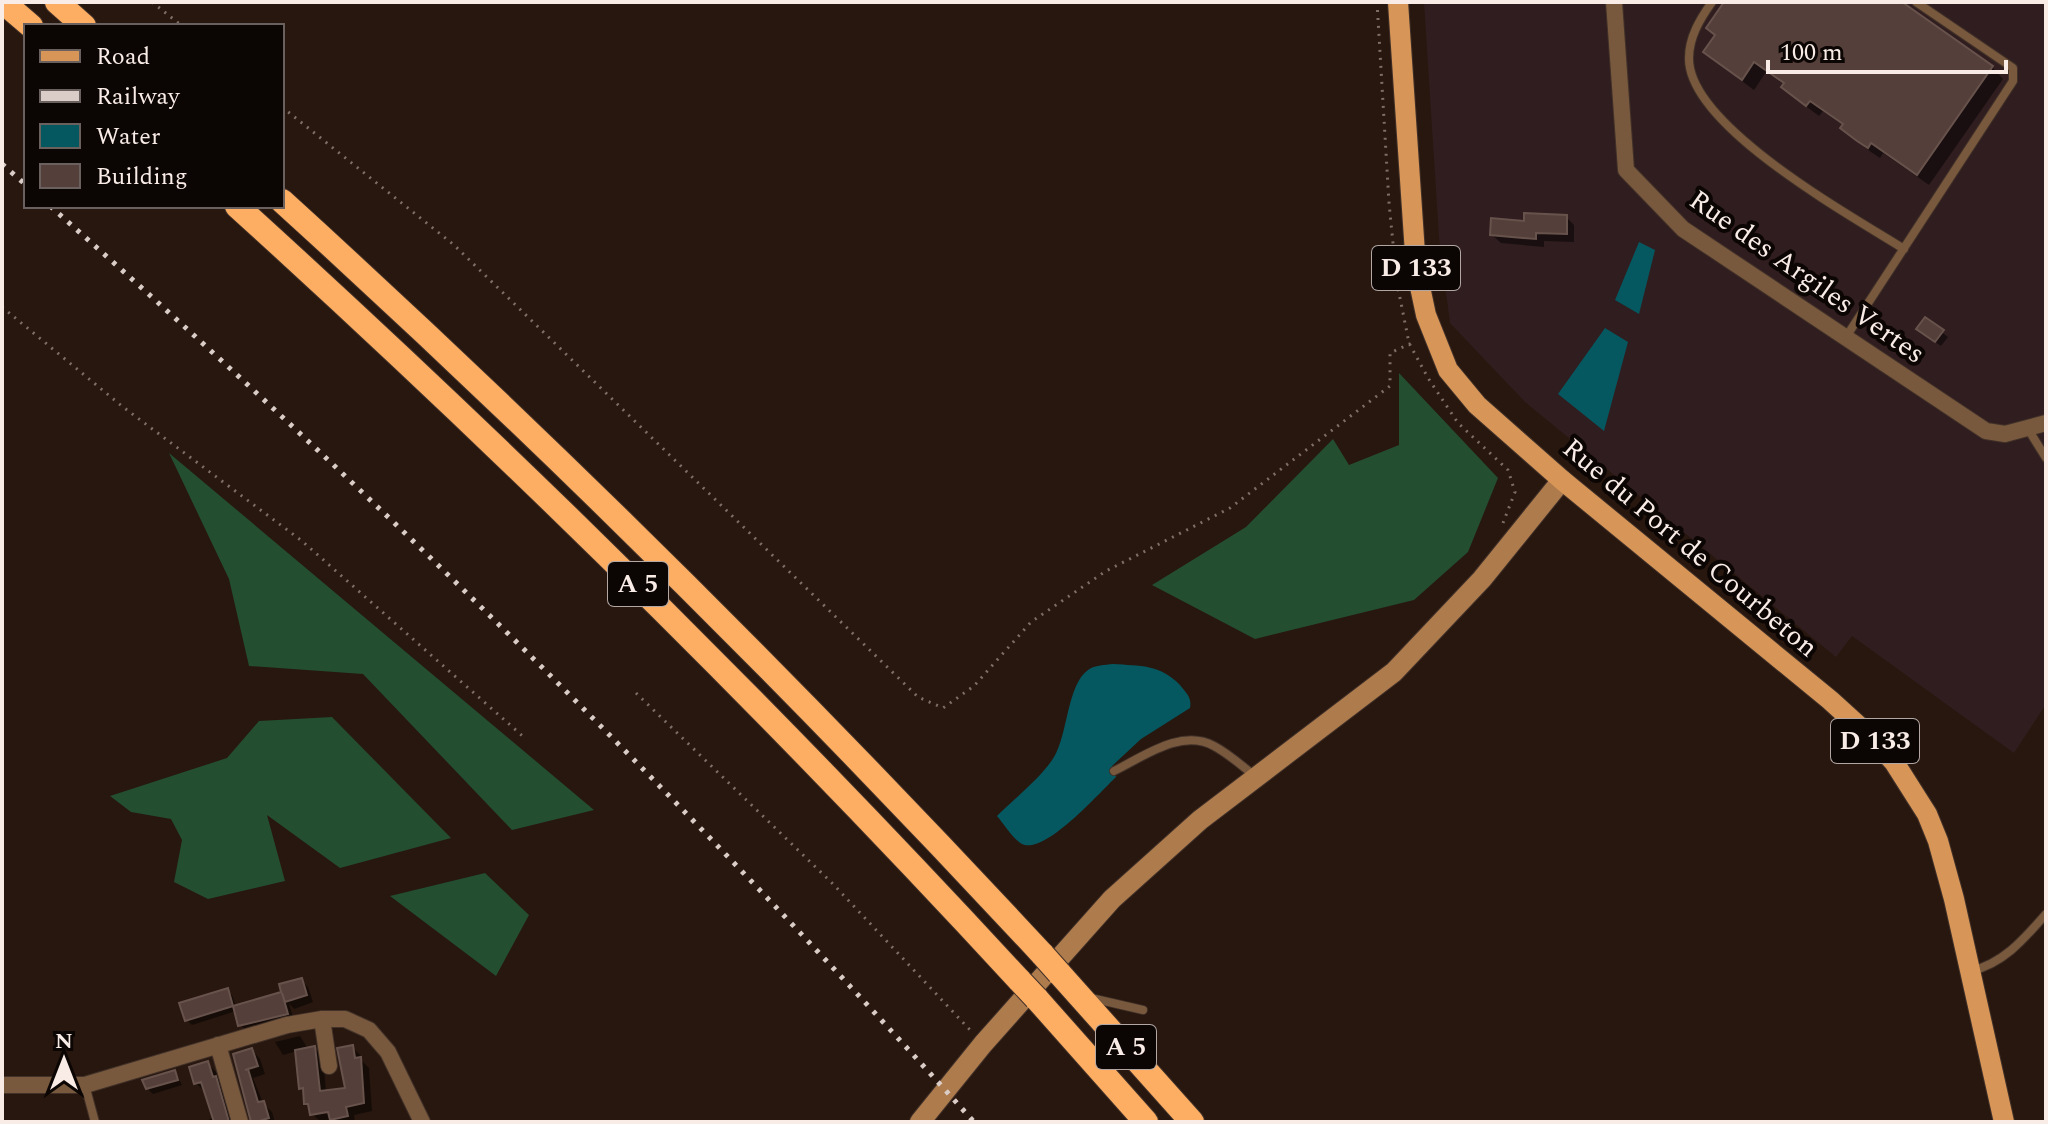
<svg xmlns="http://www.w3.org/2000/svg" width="2048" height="1124" font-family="Spectral,serif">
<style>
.industrial{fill:#301d1f}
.forest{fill:#234e30}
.water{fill:#055860}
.shadow{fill:#0007}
.building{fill:#543f3a;stroke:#68524c;stroke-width:2}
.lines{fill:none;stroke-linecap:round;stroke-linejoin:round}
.lane-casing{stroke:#413129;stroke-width:10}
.street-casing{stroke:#413129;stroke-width:18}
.secondary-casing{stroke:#413129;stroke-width:22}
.primary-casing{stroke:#413129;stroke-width:22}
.highway-casing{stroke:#413129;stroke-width:26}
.path{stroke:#7d6e67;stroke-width:3;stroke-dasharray:2 6;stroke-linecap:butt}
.lane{stroke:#78593d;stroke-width:8}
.street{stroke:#78593d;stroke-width:16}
.secondary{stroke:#ae7b4d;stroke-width:20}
.primary{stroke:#d79658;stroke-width:20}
.highway{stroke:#fdae63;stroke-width:24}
.rail{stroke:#dacdc7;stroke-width:5;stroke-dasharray:4 8;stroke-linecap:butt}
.highway-bridge-casing{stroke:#413129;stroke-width:26;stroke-linecap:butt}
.highway-bridge{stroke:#fdae63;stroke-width:24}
.labels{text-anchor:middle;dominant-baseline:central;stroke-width:8;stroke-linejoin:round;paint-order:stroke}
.shield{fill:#0b0503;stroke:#b2a7a3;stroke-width:2}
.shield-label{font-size:26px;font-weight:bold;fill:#f9ece7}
.street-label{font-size:28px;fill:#f9ece7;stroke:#0b0503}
</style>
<rect width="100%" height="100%" fill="#28170f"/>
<path class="industrial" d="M1424,2H2046V704L2014,753L1852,636L1836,657L1525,402L1450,323L1439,237Z"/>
<path class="forest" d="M1399,373L1498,478L1468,552L1414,600L1255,639L1152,585L1246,527L1333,439L1349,465L1399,445Z
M169,453L594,810L512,830L363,674L249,666L229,579Z
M332,717L451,838L340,868L267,815L285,881L208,899L174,882L182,840L171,819L131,812L110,796L227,758L259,721Z
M485,873L529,915L496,976L390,896Z"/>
<path class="water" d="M1639,242L1655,250L1639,314L1615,300Z
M1605,328L1628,342L1604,431L1558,394Z
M1113,664C1140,666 1160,664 1180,685C1186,693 1192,697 1190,708L1141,739L1112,766L1116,777C1099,793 1045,855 1022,844C1013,839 1004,824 997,816C1014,799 1042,777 1054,757C1068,734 1067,685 1088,670C1095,665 1105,665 1113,664Z"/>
<path class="shadow" d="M1726,2H1898L1992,67L2003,79L1929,185L1883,153L1880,158L1871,152L1854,139L1843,128L1844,126L1823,111L1819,116L1795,98L1783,87L1785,85L1766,72L1754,90L1717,63L1705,52L1717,36Z
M1566,217L1574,225V242L1544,241V247L1501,243L1492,235L1526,223Z
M1926,320L1948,337L1941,346L1924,334Z
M301,980L308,987L313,1002L294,1009L289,1003L294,1021L247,1032L240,1024L236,1011L192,1025L187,1020L227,990L232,995L236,1007L284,993Z
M300,1036L308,1049L314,1048L323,1056L326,1092L347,1089L352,1047L361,1056L362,1061L369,1068L372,1111L354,1115L355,1122H321L312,1114L306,1103V1092L301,1088L297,1051L283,1055L275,1042Z
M252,1050L260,1059L265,1074L253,1078L263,1103L272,1112L275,1122H255L235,1056Z
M208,1064L216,1072L223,1087L234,1122H209L208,1120L215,1117L205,1092L196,1083Z
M175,1072L182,1085L153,1094L147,1088Z"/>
<path class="building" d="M1724,2H1902L1993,66L1917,175L1871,143L1868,148L1857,141L1840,128L1843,124L1810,101L1806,106L1781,87L1784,83L1754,62L1742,80L1703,52L1715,35L1706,28Z
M1524,213L1567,215V234L1536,233V239L1490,235L1491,218L1524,221Z
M1925,317L1944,330L1935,342L1916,329Z
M302,978L307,995L285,1002L282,993L288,1014L238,1026L233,1006L281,992L279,984Z
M228,988L233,1006L185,1021L179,1003Z
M353,1045L355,1058L361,1057L364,1103L346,1107L348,1116L330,1120L328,1112L310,1115L308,1104H304L303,1088L299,1089L295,1050L315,1046L320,1091L345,1088L337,1048Z
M252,1048L258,1066L245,1070L248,1069L258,1102L264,1101L269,1118L256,1122H251L233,1054Z
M208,1061L213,1077L216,1076L229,1122H214L201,1082L194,1084L189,1067Z
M175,1070L178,1080L146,1089L142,1080Z"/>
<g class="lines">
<defs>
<path id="lane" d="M1712,2C1700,19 1689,37 1689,58C1688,126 1852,216 1904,249
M1846,337L2013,81V68L1916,2
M2028,429L2046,458
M1114,771C1143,757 1181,728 1214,746C1229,754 1242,766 1255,776
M1971,971C2004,963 2024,939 2046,914
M1091,998L1143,1010
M85,1085L95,1122"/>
<path id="street" d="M1614,2L1626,170L1683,229L1986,431L2005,434L2046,423
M322,1019L329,1066
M218,1045L240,1122
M2,1085H85L287,1025L322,1019H345L369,1030L388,1052L422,1122"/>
<path id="secondary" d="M920,1122L983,1044L1112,899L1200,820L1394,672L1482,579L1562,480"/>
<path id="primary" d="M1398,2L1416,268L1426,315L1448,370L1477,405L1562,480L1830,700L1874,740L1894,762L1927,814L1938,841L1954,899L2004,1122"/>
<path id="highway" d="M3,2L31,26
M57,2L84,26
M282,201C547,442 800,693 1043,955
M237,206C509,453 771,711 1020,981
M1059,973L1192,1122
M1036,998L1146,1122"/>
</defs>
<use href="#lane" class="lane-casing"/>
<use href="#street" class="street-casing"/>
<use href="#secondary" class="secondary-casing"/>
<use href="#primary" class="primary-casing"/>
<use href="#highway" class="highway-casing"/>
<path class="path" d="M152,2L182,26
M1377,2L1389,203L1397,283L1409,343L1428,378L1458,423L1508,470L1515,492L1503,523
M282,107L454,245L918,697L943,708L974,686L1031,622L1106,571L1230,508L1390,386V353L1416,341
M2,307L123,407L302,541L526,739
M636,693L833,884L971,1031"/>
<use href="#lane" class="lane"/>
<use href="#street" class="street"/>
<use href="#secondary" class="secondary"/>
<use href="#primary" class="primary"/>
<use href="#highway" class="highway"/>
<path class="rail" d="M2,164L26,185
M50,206C376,494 684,799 974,1122"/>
<defs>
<path id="highway-bridge" d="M1043,955L1059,973
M1020,981L1036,998"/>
</defs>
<use href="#highway-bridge" class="highway-bridge-casing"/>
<use href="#highway-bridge" class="highway-bridge"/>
</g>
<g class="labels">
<g class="shield">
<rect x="1372" y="246" width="88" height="44" rx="6"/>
<rect x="608" y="562" width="60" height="44" rx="6"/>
<rect x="1831" y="719" width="88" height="44" rx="6"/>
<rect x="1096" y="1025" width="60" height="44" rx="6"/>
</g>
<g class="shield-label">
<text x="1416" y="268">D 133</text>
<text x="638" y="584">A 5</text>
<text x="1875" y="741">D 133</text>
<text x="1126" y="1047">A 5</text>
</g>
<g class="street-label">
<text transform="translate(1807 277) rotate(35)">Rue des Argiles Vertes</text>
<text transform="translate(1690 548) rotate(40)">Rue du Port de Courbeton</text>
</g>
</g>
<rect width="2048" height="1124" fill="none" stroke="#f9ece7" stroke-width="8"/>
<rect x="24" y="24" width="260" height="184" fill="#0b0503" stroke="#6a615e" stroke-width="2"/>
<rect x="40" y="50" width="40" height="12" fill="#d79658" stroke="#6a615e" stroke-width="2"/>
<text x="96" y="64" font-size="24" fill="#f9ece7">Road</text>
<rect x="40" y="90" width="40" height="12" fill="#dacdc7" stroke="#6a615e" stroke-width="2"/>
<text x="96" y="104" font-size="24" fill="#f9ece7">Railway</text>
<rect x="40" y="124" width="40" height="24" fill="#055860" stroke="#6a615e" stroke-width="2"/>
<text x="96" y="144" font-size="24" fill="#f9ece7">Water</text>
<rect x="40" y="164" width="40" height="24" fill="#543f3a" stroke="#6a615e" stroke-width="2"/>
<text x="96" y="184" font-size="24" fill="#f9ece7">Building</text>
<g transform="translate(64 1060)" stroke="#0b0503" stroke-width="6" paint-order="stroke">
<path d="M0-6L14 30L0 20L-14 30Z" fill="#f9ece7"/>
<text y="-12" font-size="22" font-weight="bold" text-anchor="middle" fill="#f9ece7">N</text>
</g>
<path d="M1768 60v12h238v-12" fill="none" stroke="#f9ece7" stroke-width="4"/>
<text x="1780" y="60" font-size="24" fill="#f9ece7" stroke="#0b0503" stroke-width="6" paint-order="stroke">100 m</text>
</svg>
